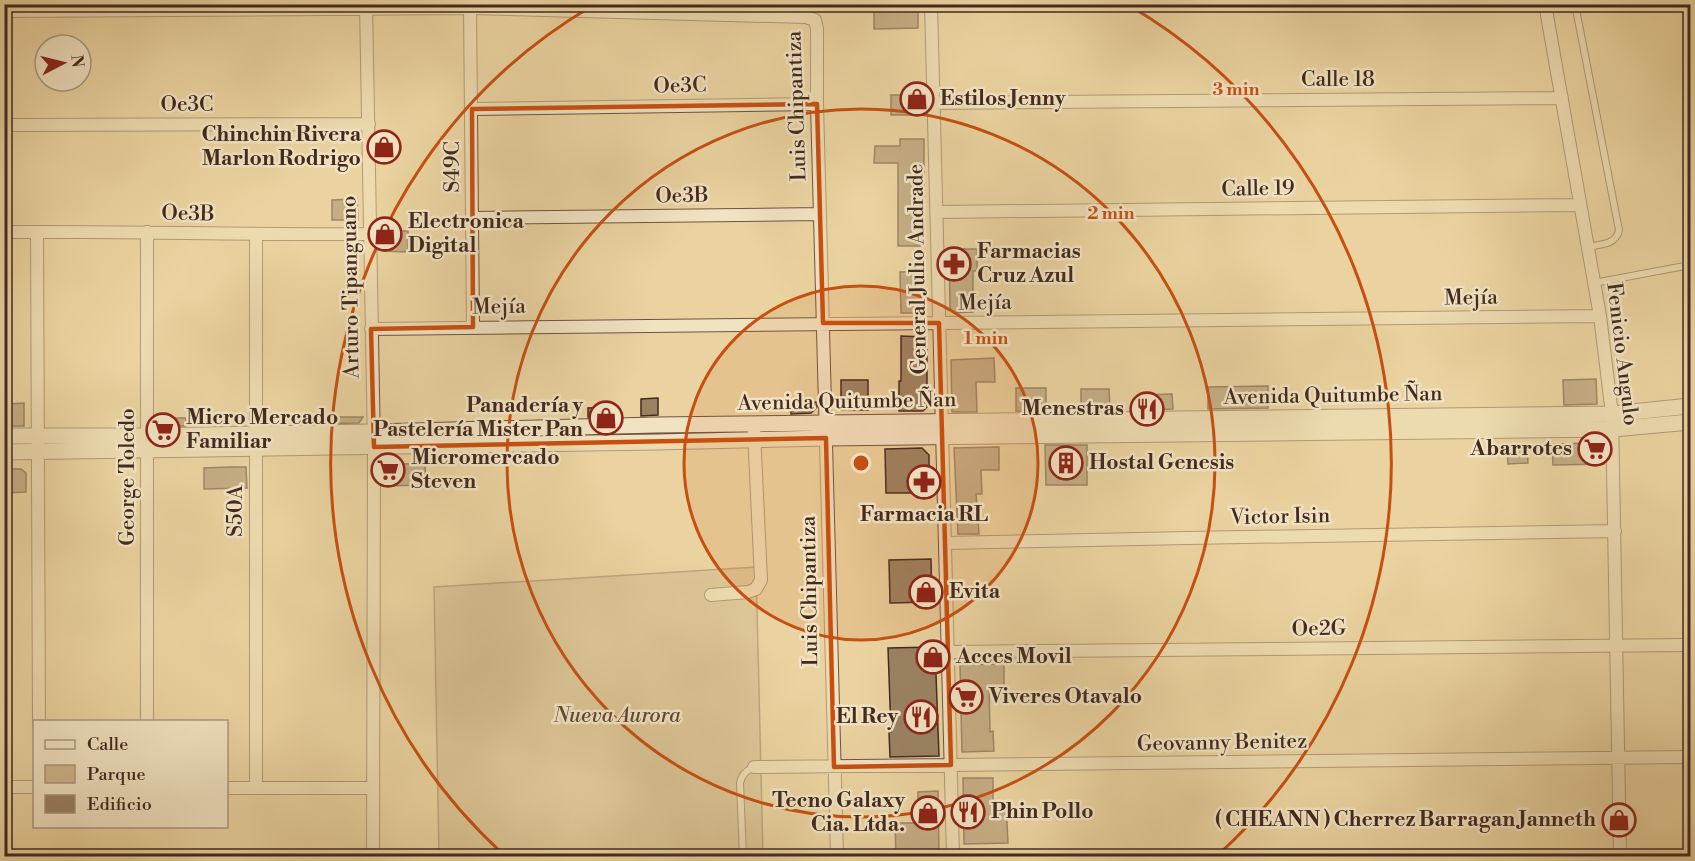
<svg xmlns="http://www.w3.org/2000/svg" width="1695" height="861" font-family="'Libre Bodoni',serif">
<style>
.green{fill:#ceb68b;stroke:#887056;stroke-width:1.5}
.building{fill:#9a8263;stroke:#432a20;stroke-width:1.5}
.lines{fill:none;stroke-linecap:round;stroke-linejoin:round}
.service-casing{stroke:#6d5440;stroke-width:8}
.minor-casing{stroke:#6d5440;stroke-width:14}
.tertiary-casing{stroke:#6d5440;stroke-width:17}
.service{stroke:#f1e2c2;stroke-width:6}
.minor{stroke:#f1e2c2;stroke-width:12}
.tertiary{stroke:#f1e2c2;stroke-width:15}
.marked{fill:none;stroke:#c75010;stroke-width:4.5;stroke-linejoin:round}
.ring{fill:none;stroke:#c75010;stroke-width:3}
.labels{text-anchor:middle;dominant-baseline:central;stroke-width:5;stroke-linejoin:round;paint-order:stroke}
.street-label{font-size:21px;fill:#432a20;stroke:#f1e2c2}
.poi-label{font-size:21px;font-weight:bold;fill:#432a20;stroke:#f1e2c2;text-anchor:start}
.park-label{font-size:21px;font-style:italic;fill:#5f4635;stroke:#f1e2c2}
.centre{fill:#c75010;stroke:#f1e2c2;stroke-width:3}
.ring-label{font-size:18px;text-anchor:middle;font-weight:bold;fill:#c75010;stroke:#f1e2c2;stroke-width:5;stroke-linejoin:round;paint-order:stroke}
</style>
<rect width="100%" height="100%" fill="#ead3a1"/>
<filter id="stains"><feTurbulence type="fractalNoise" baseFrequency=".00333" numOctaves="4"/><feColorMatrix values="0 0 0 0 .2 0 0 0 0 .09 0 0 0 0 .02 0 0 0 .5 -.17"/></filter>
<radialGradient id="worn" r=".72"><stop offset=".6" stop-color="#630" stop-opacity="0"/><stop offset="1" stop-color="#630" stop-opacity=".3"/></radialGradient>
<path class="green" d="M756,567L763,856H439L434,587Z"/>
<path class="building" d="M892,4H918V28L874,29V7H892Z
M891,95H921V115H891Z
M900,139H924V246H898V163H874L875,146H900Z
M357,199L358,220H332V200Z
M382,231H408V252L382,251Z
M949,249H977V271H973V312L954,313L950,309Z
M923,271L924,313H901L900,272Z
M901,336L924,337L927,342V407L923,411H899V381H901Z
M994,358L995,382H976L977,412H952L951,360Z
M1596,379L1597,404L1564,405L1563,380Z
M841,380H868V410H841Z
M1268,386V408L1208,409V387Z
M1016,388H1046V411H1016Z
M1081,389H1109L1110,410H1081Z
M1172,394L1173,409L1142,410V395Z
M658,398V415L641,416V399Z
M817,402V407L811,413L791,414L790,403Z
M24,403V426H9V404Z
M611,407V416L588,417V408Z
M299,417H363L359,423L300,424Z
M159,418H186V426H159Z
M1599,443L1604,449V464L1553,465L1552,444Z
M1045,445H1087V485H1046Z
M1527,445L1528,463L1508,464L1507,446Z
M999,447V470H981L982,494H976L979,534H958L954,448Z
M922,448L929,455V493H886L885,449Z
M425,463L426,485L383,486V465Z
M229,467H246L247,488L204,489V468Z
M4,469H21L26,473V492L4,493Z
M931,559L932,602L890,603L889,560Z
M935,647L939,756L890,757L889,732H891L888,648Z
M1004,664V686H989L990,732L993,731L994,751L962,752L960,665Z
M963,778H993V803H1006L1008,843L964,844Z
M938,791L939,856H896L895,823H918V792Z"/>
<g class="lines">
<defs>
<path id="service" d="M1575,4L1619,230C1616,245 1601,244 1588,247
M1594,283L1690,265
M743,856L740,783C742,774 746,771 754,767"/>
<path id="minor" d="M366,4L374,447L373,856
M931,4L953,856
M1545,4L1600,316L1612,414L1620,856
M470,8L473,327
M4,11L470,8L806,17L815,20L817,29V104L837,856
M934,103L1562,98
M472,109L817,104
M4,125L369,124
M937,212L1580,205
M473,218L820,214
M4,232C126,231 248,235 370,234
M37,232L39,722
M371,329L1600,316
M945,543L1188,538L1615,531
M711,595L748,592L756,589L761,580L754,431
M948,652L1690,645
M147,722V232
M754,767L1690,757
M4,787H34
M226,788H373
M256,788V235"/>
<path id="tertiary" d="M4,436H148L373,432L656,425L1612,414L1690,406
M4,452L657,442L826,438L1613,429L1690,422"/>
</defs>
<use href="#service" class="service-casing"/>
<use href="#minor" class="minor-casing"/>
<use href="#tertiary" class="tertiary-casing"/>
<use href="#service" class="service"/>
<use href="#minor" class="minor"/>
<use href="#tertiary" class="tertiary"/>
</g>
<path d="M0 0H1695V861H0ZM817,104L823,323H939L951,765L834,767L826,438L374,447L371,329L473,327L472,109Z" fill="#ead3a1" fill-opacity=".55" fill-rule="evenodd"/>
<path class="marked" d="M817,104L823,323H939L951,765L834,767L826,438L374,447L371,329L473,327L472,109Z"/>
<circle cx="861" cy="463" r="177" fill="#c75010" fill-opacity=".12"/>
<g class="ring">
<circle cx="861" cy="463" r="177"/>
<circle cx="861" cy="463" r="354"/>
<path d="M503 854A530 530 0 0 1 592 6M1130 6A530 530 0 0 1 1219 854"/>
</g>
<defs>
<symbol id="shop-ring" viewBox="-11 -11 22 22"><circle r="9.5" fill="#f1e2c2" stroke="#8f2418" stroke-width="1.5"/><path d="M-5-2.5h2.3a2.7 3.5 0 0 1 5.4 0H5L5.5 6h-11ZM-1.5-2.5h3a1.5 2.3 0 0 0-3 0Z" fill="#8f2418"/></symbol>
<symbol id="pharmacy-ring" viewBox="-11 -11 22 22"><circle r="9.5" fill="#f1e2c2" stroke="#8f2418" stroke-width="1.5"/><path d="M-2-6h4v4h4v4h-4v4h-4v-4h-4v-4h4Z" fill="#8f2418"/></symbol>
<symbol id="restaurant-ring" viewBox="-11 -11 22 22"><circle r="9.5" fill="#f1e2c2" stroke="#8f2418" stroke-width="1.5"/><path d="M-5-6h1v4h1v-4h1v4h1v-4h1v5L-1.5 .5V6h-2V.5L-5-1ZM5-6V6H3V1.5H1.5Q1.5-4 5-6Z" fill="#8f2418"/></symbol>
<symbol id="supermarket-ring" viewBox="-11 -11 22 22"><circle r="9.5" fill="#f1e2c2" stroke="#8f2418" stroke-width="1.5"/><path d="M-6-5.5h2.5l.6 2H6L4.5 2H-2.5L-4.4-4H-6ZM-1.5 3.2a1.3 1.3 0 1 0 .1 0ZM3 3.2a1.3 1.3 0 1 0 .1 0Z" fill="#8f2418"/></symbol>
<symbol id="building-ring" viewBox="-11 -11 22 22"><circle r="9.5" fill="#f1e2c2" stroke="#8f2418" stroke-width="1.5"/><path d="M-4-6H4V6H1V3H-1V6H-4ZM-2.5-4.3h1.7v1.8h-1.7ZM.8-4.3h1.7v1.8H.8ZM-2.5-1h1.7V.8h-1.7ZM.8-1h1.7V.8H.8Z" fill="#8f2418"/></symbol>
</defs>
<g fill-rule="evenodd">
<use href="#shop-ring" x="898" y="80" width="38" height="38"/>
<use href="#shop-ring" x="365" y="128" width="38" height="38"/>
<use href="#shop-ring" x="366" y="215" width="38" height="38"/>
<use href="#pharmacy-ring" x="935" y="245" width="38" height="38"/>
<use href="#restaurant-ring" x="1128" y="390" width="38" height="38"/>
<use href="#shop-ring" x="587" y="399" width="38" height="38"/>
<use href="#supermarket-ring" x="144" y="411" width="38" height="38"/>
<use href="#supermarket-ring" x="1576" y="430" width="38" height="38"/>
<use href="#building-ring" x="1047" y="444" width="38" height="38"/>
<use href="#supermarket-ring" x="369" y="451" width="38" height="38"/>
<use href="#pharmacy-ring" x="905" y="463" width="38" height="38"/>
<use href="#shop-ring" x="907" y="573" width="38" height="38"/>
<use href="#shop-ring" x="914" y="638" width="38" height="38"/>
<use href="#supermarket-ring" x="947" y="678" width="38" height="38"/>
<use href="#restaurant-ring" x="902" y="698" width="38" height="38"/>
<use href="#restaurant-ring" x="949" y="793" width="38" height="38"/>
<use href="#shop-ring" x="909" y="794" width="38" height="38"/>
<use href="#shop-ring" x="1600" y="801" width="38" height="38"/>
</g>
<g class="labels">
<g class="street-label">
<text x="1338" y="80">Calle 18</text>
<text transform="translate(680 86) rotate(-1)">Oe3C</text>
<text x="187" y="105">Oe3C</text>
<text transform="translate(797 106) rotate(-92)">Luis Chipantiza</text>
<text transform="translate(453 167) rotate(-90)">S49C</text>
<text transform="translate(1258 189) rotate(-1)">Calle 19</text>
<text transform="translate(682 196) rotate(-1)">Oe3B</text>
<text transform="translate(188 214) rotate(1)">Oe3B</text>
<text transform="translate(918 269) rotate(-91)">General Julio Andrade</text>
<text transform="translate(351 287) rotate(-91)">Arturo Tipanguano</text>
<text transform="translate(1471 298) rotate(-1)">Mejía</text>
<text transform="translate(985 303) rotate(-1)">Mejía</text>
<text transform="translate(499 307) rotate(-1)">Mejía</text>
<text transform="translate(1622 354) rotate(83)">Fenicio Angulo</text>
<text transform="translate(1333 396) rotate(-1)">Avenida Quitumbe Ñan</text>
<text transform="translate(847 402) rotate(-1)">Avenida Quitumbe Ñan</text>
<text transform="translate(128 477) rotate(-90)">George Toledo</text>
<text transform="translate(236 511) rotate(-90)">S50A</text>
<text transform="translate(1280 517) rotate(-1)">Victor Isin</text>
<text transform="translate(810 591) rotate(-91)">Luis Chipantiza</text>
<text transform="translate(1319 629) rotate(-1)">Oe2G</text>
<text transform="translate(1222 743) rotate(-1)">Geovanny Benitez</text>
</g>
<g class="poi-label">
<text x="940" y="99">Estilos Jenny</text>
<text x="361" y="135" text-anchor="end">Chinchin Rivera<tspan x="361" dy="24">Marlon Rodrigo</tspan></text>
<text x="408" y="222">Electronica<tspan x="408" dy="24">Digital</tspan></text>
<text x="977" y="252">Farmacias<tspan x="977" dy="24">Cruz Azul</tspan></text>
<text x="583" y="406" text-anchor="end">Panadería y<tspan x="583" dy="24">Pastelería Mister Pan</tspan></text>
<text x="1124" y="409" text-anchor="end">Menestras</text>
<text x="186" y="418">Micro Mercado<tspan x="186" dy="24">Familiar</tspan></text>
<text x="1572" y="449" text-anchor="end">Abarrotes</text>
<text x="411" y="458">Micromercado<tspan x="411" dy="24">Steven</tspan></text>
<text x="1089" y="463">Hostal Genesis</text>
<text x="924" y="515" text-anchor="middle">Farmacia RL</text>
<text x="949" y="592">Evita</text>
<text x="956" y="657">Acces Movil</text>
<text x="989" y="697">Viveres Otavalo</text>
<text x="898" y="717" text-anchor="end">El Rey</text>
<text x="905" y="801" text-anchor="end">Tecno Galaxy<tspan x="905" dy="24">Cia. Ltda.</tspan></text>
<text x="991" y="812">Phin Pollo</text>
<text x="1596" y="820" text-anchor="end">( CHEANN ) Cherrez Barragan Janneth</text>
</g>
<g class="park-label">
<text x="617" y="716">Nueva Aurora</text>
</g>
</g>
<circle cx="861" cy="463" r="9" class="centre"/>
<g class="ring-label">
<text x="1236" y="95">3 min</text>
<text x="1111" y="219">2 min</text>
<text x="986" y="344">1 min</text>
</g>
<rect width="1695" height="861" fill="none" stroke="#ead3a1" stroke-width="24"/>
<rect x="6" y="6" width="1683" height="849" fill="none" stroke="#432a20" stroke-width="3"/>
<rect x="12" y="12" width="1671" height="837" fill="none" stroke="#432a20" stroke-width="1.5"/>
<rect x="33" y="720" width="195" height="108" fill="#f1e2c2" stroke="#ab9881" stroke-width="1.5"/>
<rect x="45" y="740" width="30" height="9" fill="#f1e2c2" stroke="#ab9881" stroke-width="1.5"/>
<text x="87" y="750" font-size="18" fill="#432a20">Calle</text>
<rect x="45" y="765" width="30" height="18" fill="#ceb68b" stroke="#ab9881" stroke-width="1.5"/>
<text x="87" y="780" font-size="18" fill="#432a20">Parque</text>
<rect x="45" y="795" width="30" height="18" fill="#9a8263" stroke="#ab9881" stroke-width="1.5"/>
<text x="87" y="810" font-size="18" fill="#432a20">Edificio</text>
<g transform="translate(63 63) rotate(83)"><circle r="28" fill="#f1e2c2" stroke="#ab9881" stroke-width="1.5"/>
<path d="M0-4.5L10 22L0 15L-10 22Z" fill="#8f2418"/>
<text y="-9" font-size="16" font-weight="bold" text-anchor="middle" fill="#432a20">N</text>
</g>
<rect width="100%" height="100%" filter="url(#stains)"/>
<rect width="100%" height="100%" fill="url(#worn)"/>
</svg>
